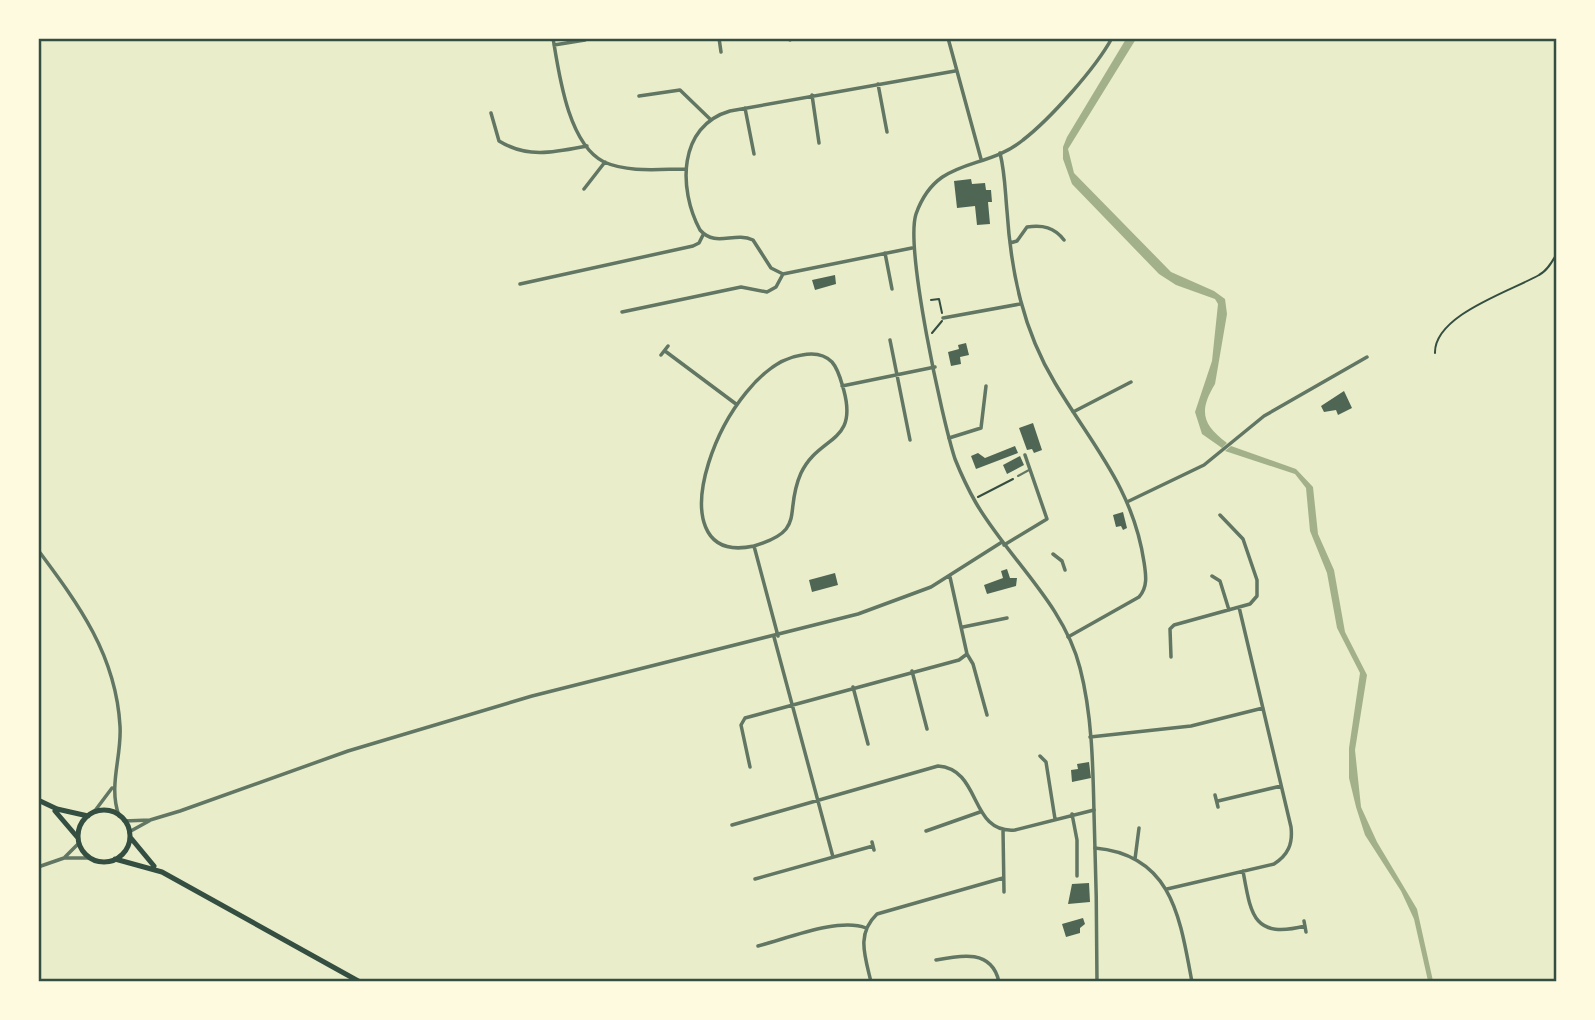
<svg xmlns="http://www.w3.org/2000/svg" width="1595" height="1020" font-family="Helvetica,sans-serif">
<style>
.water{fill:#a3b18a}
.building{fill:#4f6655}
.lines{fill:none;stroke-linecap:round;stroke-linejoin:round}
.path{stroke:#344e41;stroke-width:2}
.service{stroke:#617663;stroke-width:2}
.minor{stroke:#617663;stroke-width:3.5}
.tertiary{stroke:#617663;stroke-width:3.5}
.trunk{stroke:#344e41;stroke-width:5}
.neatline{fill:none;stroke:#344e41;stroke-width:2.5}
</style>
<rect width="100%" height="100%" fill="#e9edc9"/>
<path class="water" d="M1126,39H1136L1068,149L1074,173L1171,272L1214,291L1225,299L1227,314L1215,384C1198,412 1203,425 1227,443L1222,448L1202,434L1195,412L1212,361L1218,304L1215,299L1176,285L1159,274L1072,184L1063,159V147L1067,137Z
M1231,446L1296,469L1313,487L1318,534L1334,570L1345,632L1367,675L1355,750L1361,807L1377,842L1417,909L1433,981H1428L1414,919L1401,891L1365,835L1356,807L1349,778V748L1360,673L1337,628L1327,573L1310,531L1306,488L1295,474L1225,451Z"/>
<path class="building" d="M971,179L972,184L985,183L986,190H991L992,202H988L990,224L977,225L975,206L957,208L954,181Z
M835,275L836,284L815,290L812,280Z
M966,343L969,355L960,357L961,364L951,366L948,352L959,349L958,345Z
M1344,391L1352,408L1338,415L1336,410L1324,412L1321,406Z
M1033,423L1042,450L1034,453L1032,449L1027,450L1019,428Z
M1015,446L1018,453L976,469L971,456L978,453L985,458Z
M1020,456L1024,465L1007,474L1003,465Z
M1123,512L1127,528L1123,530L1121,526L1116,527L1113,515Z
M1007,569L1010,578H1017L1016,586L987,594L984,585L1003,578L1001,571Z
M835,573L838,585L812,592L809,580Z
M1089,762L1091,778L1072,782L1071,770L1078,769L1077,764Z
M1089,883L1090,902L1068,904L1072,884Z
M1083,918L1085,924L1080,928V933L1066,937L1062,924Z"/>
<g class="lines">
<path class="path" d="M931,300L939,299L942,313
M932,333L942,321
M1435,353C1434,315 1511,291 1539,275C1547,271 1552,262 1556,255
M978,497L1013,479"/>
<path class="service" d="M1018,476L1029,470"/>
<path class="minor" d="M553,38C559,74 568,144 604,162C629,173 660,169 686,169
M719,38L721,52
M790,38V40
M554,45L585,40
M878,84L887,132
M812,95L819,143
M639,96L680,90L710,119
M745,108L754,154
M491,113L499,141C528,159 556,152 587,146
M1000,153C1005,173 1005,190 1007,211C1011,272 1023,330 1055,383C1092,445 1133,488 1144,562C1146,575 1148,587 1139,597L1068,637
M584,189L605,162
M1010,243L1017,241L1027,227C1043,225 1054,227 1064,240
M885,253L892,289
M783,274L771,268L753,240C734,231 716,248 700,230C678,189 678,126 730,111L955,71
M783,274L912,248
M520,284L693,246L699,243L703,235
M622,312L741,287L767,292L776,287L783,274
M943,318L1020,304
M890,340L910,440
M665,351L736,404
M661,355L668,346
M842,386L935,367
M1073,412L1131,382
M949,438L981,428L986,386
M1129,501L1204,465L1264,416L1367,357
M1004,545L1047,519L1025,455
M754,546C808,530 783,513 801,473C819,435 858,444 844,391C841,381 839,370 832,362C824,354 812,353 802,355C723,365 648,569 754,546L778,636
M1053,554L1062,561L1065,570
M1212,576L1220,581L1229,610
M950,577L967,654L973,664L987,715
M963,627L1007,618
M774,637L833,857
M1171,657L1170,629L1174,625L1250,604L1257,596V580L1243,539L1220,515
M912,671L927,729
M853,687L868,744
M1090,737L1191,726L1263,708
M1040,756L1046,762L1055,819
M750,767L741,725L745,718L959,660L967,654
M1215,795L1218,807
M1218,801L1281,786
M1072,814L1077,840V876
M124,821L150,820L180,811L348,751L532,696L858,614L931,587L1002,542
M732,825L938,766C982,769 969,834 1015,830L1094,810
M1003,830L1004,892
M926,831L980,812
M129,832L149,821
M872,842L874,850
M1095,848C1173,855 1180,919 1192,982
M1135,859L1139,828
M1243,871C1251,915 1253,939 1305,926
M755,879L873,846
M1167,889L1274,864C1288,855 1293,844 1291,827L1239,607
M1304,921L1306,932
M758,946C786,939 839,917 866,928
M936,960C961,955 992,949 999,982
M871,982C865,956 856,934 877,914L1003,878"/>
<path class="tertiary" d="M948,38L981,159
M38,550C79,605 116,655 120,726C122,757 108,785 119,816
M94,812L112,788
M65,857L79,843
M38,867L64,858H89
M1097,982C1097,925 1096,869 1094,813C1093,765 1092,714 1080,668C1064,604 1008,558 976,503C968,489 961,474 955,459C942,419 905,248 916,214C937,155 984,172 1023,140C1050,119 1095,69 1112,38"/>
<path class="trunk" d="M38,800L57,809L88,816
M78 836a26 26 0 1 1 52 0a26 26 0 1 1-52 0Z
M55,811L78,838
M130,837L154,866
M115,859L162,872L360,982"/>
</g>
<rect width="1595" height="1020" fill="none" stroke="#fefae0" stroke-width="80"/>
<rect x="40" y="40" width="1515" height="940" class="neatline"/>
</svg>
